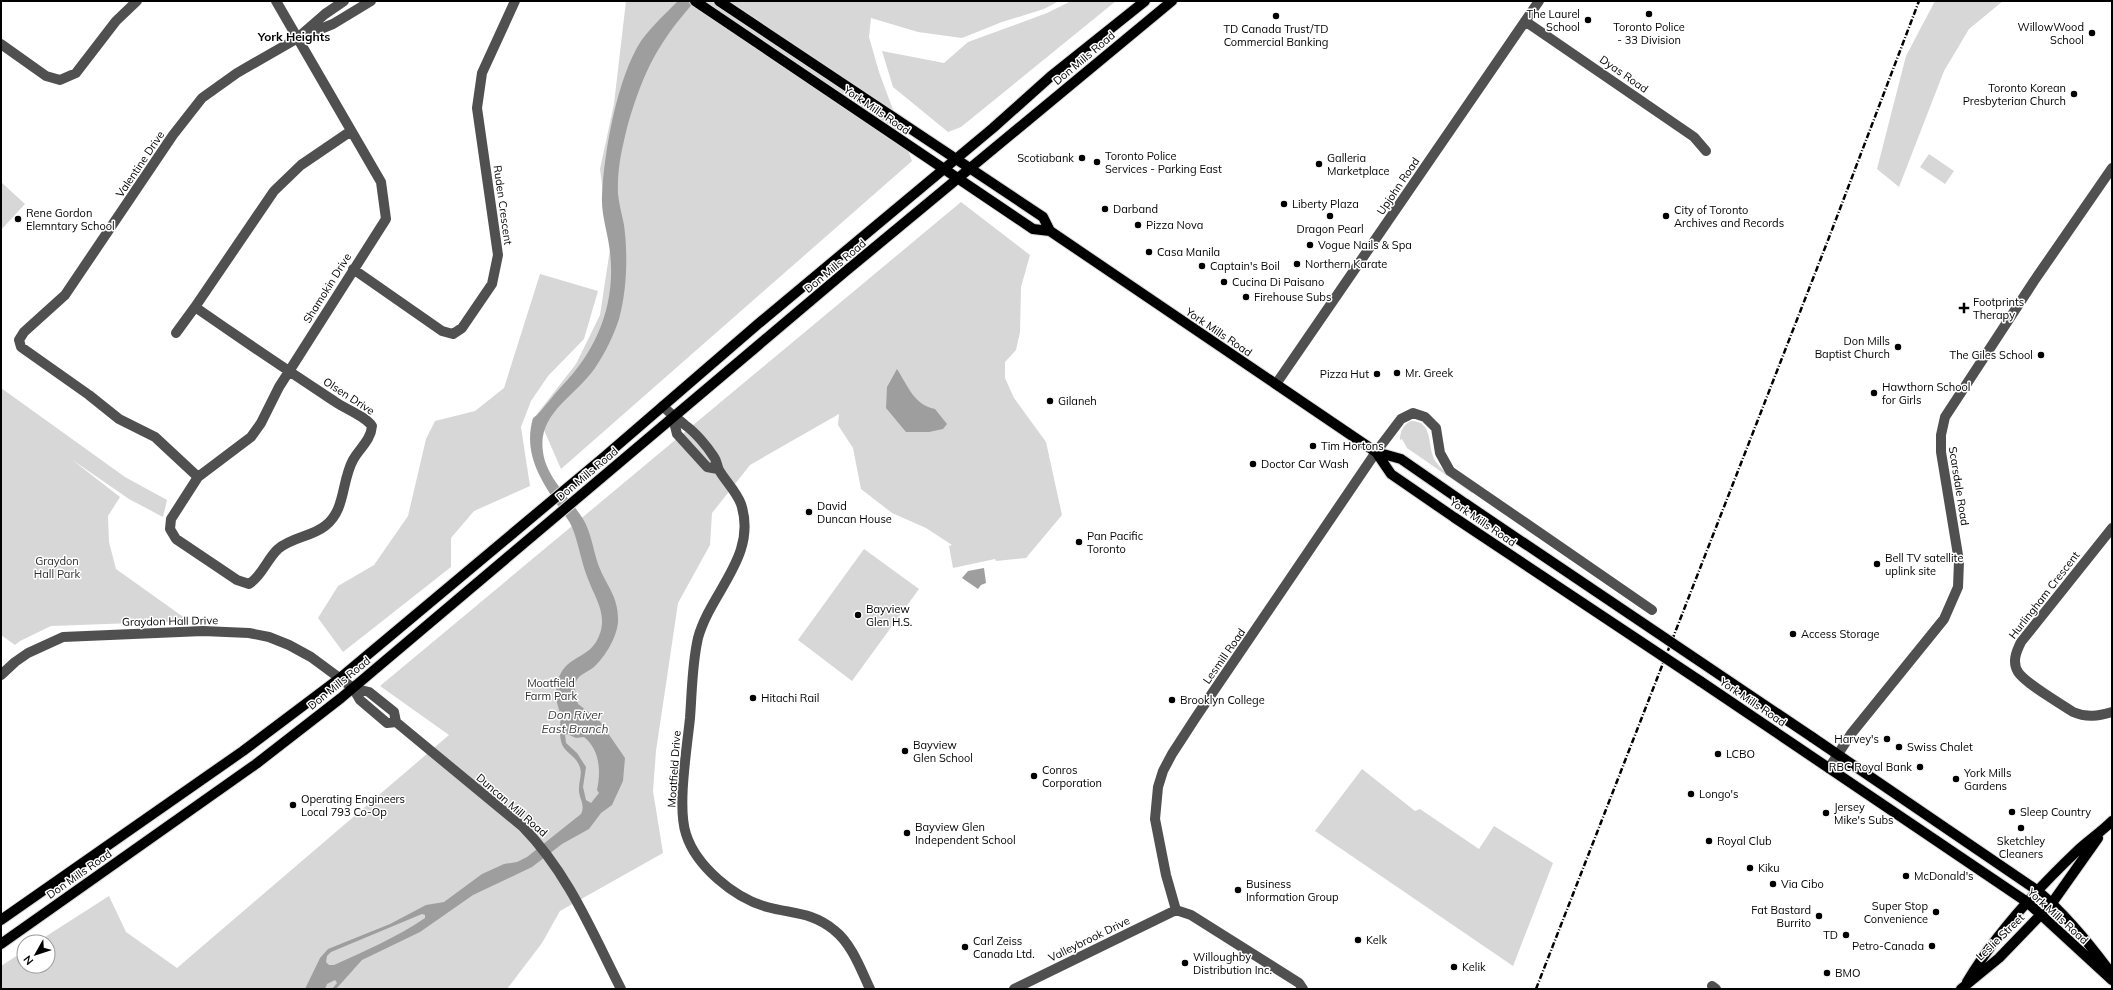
<svg xmlns="http://www.w3.org/2000/svg" width="2113" height="990" font-family="Mulish,sans-serif">
<style>
.green{fill:#d7d7d7}
.water{fill:#9e9e9e;fill-rule:evenodd}
.lines{fill:none;stroke-linecap:round;stroke-linejoin:round}
.major-casing{stroke:#dbdbdb;stroke-width:12}
.minor{stroke:#505050;stroke-width:10}
.major{stroke:#000;stroke-width:10}
.rail{stroke:#000;stroke-width:2.5;stroke-dasharray:6 2 1 2;stroke-linecap:butt}
.major-bridge-casing{stroke:#dbdbdb;stroke-width:12;stroke-linecap:butt}
.major-bridge{stroke:#000;stroke-width:10}
.poi-dot{fill:#000;stroke:#fff;stroke-width:1.5}
.labels{text-anchor:middle;dominant-baseline:central;stroke-width:3;stroke-linejoin:round;paint-order:stroke}
.poi-label{font-size:11px;fill:#000;stroke:#fff;text-anchor:start}
.street-label{font-size:11px;fill:#000;stroke:#fff}
.park-label{font-size:11px;fill:#2e2e2e;stroke:#fff}
.neighbourhood-label{font-size:12px;font-weight:bold;fill:#000;stroke:#fff}
.water-label{font-size:12px;font-style:italic;fill:#3f3f3f;stroke:#fff}
</style>
<rect width="100%" height="100%" fill="#fff"/>
<path class="green" d="M626,1H1059L1044,9L1002,22L962,38L918,32L871,18L869,37L879,72L912,161L561,469L537,414L576,364L600,315L610,249L600,169L614,104Z
M1071,1H1116L961,127L948,132L893,87L882,51L944,63L968,42L1047,13Z
M1935,1H2003L1969,29L1944,71L1899,187L1877,169L1906,56Z
M1929,154L1954,171L1945,184L1920,167Z
M1,182L25,204L1,230Z
M961,202L1030,255L1021,287L1020,332L1016,350L1005,362V378L1014,398L1046,442L1062,515L1026,558L996,561L995,559L953,568L949,546L952,545L926,528L892,513L861,489L853,448L838,425L839,414L750,465L712,513L710,545L678,603L656,751L653,791L663,853L560,911L542,943L507,989H1V966L24,951V966H48V942H37L109,896L126,932L177,968L449,735L380,686Z
M540,274L598,291L584,339L548,376L531,401L521,427L530,486L474,511L451,538V567L343,652L318,618L338,586L374,565L408,516L426,439L435,421L475,411L504,388Z
M1,388L125,477L167,500L163,517L129,499L71,459L120,497L108,516L109,542L116,569L189,621L51,626L20,641L15,645L1,635Z
M1411,421C1435,421 1426,448 1436,462C1446,475 1460,483 1473,492L1472,493L1407,448L1402,439L1400,440C1400,431 1403,425 1411,421Z
M864,549L919,589L852,681L798,640Z
M1362,769L1415,811L1420,809L1479,849L1494,826L1553,863L1513,966L1315,831Z"/>
<path class="water" d="M678,1H695C658,43 644,70 628,124C622,148 617,168 618,194C619,204 622,215 624,225C628,254 627,290 619,319C613,337 605,353 595,368C576,396 537,413 543,452C546,477 570,498 583,519C591,532 593,549 598,564C606,586 619,596 618,622C617,637 605,657 594,667C587,673 577,674 575,685C574,690 577,699 578,704L599,720L625,758L623,781L612,805L601,813L589,829L562,844L532,867L473,895L420,932L362,960L336,989H332L337,983L335,980L327,984L325,989H305L320,958L328,949L390,924L426,905L444,902L482,874L504,864L517,862L527,857L581,814C586,804 578,798 579,788C579,780 583,773 579,765C575,755 563,752 561,741C559,733 561,723 560,714C559,708 556,702 556,696C557,652 588,664 599,636C608,615 595,598 588,579C581,562 579,544 572,527C569,520 563,513 559,507C540,479 523,453 533,418C538,416 555,393 561,387C597,350 616,305 610,252C608,233 601,215 602,196C604,152 617,78 641,41C652,26 665,14 678,1ZM567,734L576,738L584,737C600,750 601,771 597,790L599,793L591,803L586,800L583,787L586,767L577,753L566,743L565,735ZM422,914L425,915V918C397,937 365,951 334,965H329L326,962L327,956L331,952Z
M897,369C908,386 914,405 935,409L947,424L943,429L929,432H906L886,408L887,387Z
M984,568L986,583L981,585L978,589L962,578L968,571Z"/>
<g class="lines">
<defs>
<path id="major" d="M695,1L1033,229L1050,231L1376,452L1401,459L1466,504
M719,1L1043,217L1050,231
M1376,452L1391,474L1455,518
M1700,681L2027,902L2112,980
M1812,737L2038,891C2066,915 2089,943 2111,973
M1,920L243,751L340,678L604,457L758,324L993,128L1050,77L1145,1
M1,944L256,764L341,698L846,271L1172,1
M1967,982C1996,933 2036,890 2077,851C2089,840 2101,832 2112,821
M1961,989L1999,958L2052,903L2098,838"/>
</defs>
<use href="#major" class="major-casing"/>
<path class="minor" d="M276,1L381,182L386,219L295,362L279,387L261,423L251,437L198,477L171,519L170,529L176,539L237,580L249,584C262,576 267,559 278,549C292,537 311,537 325,526C346,510 341,482 353,460C359,449 371,440 372,426C365,416 345,409 334,401C287,370 241,339 195,307L274,191L301,165L351,131
M1525,21L1694,137L1706,151
M302,34L325,14L344,1
M1,44L46,76L60,80L76,73L116,21L137,1
M353,269L442,331L453,334L462,328L492,284L498,255L477,108L482,73L515,1
M176,333L195,307
M1276,384L1539,1
M663,406C670,414 677,418 685,425C695,432 707,446 714,457C717,461 717,466 719,470C726,482 736,491 741,504C758,556 711,591 698,638C692,664 692,692 690,718C687,748 677,807 686,834C696,866 734,898 767,907C793,914 812,912 834,930C852,944 861,970 870,989
M673,418L677,434L707,467L718,469
M198,477L155,437L119,419L89,395L21,347L19,340L24,332L65,295L173,135L202,98L237,73L298,38L333,24L371,1
M2112,528L2021,642C2016,652 2012,662 2018,672C2026,684 2060,703 2073,712C2087,718 2098,716 2112,712
M1,675L15,662L28,653L63,637L203,631L249,633L269,637L289,645L311,657L353,688L360,700L387,723L396,722
M353,688L369,692L394,712L396,722L523,827C568,873 592,932 621,989
M1829,768L1851,734L1944,619L1958,587L1959,561L1941,452V435L1945,417L2034,281L2112,168
M1176,910L1166,875L1155,819L1158,787L1163,771L1172,754L1196,717L1376,452L1401,419L1413,413L1425,417L1436,428L1440,453L1450,471L1652,610
M1176,910L1191,915L1299,983L1303,989
M1712,986L1716,989
M1014,989L1176,910"/>
<use href="#major" class="major"/>
<path class="rail" d="M1536,989L1830,235L1919,1"/>
<defs>
<path id="major-bridge" d="M1466,504L1812,737
M1455,518L1700,681"/>
</defs>
<use href="#major-bridge" class="major-bridge-casing"/>
<use href="#major-bridge" class="major-bridge"/>
</g>
<g class="poi-dot">
<circle cx="1649" cy="14" r="4"/>
<circle cx="1276" cy="16" r="4"/>
<circle cx="1588" cy="20" r="4"/>
<circle cx="2092" cy="33" r="4"/>
<circle cx="2074" cy="94" r="4"/>
<circle cx="1082" cy="158" r="4"/>
<circle cx="1097" cy="162" r="4"/>
<circle cx="1319" cy="164" r="4"/>
<circle cx="1284" cy="204" r="4"/>
<circle cx="1105" cy="209" r="4"/>
<circle cx="1330" cy="216" r="4"/>
<circle cx="1666" cy="216" r="4"/>
<circle cx="18" cy="219" r="4"/>
<circle cx="1138" cy="225" r="4"/>
<circle cx="1310" cy="245" r="4"/>
<circle cx="1149" cy="252" r="4"/>
<circle cx="1297" cy="264" r="4"/>
<circle cx="1202" cy="266" r="4"/>
<circle cx="1224" cy="282" r="4"/>
<circle cx="1246" cy="297" r="4"/>
<path d="M1962 302h4v4h4v4h-4v4h-4v-4h-4v-4h4z"/>
<circle cx="1898" cy="347" r="4"/>
<circle cx="2041" cy="355" r="4"/>
<circle cx="1397" cy="373" r="4"/>
<circle cx="1377" cy="374" r="4"/>
<circle cx="1874" cy="393" r="4"/>
<circle cx="1050" cy="401" r="4"/>
<circle cx="1313" cy="446" r="4"/>
<circle cx="1253" cy="464" r="4"/>
<circle cx="809" cy="512" r="4"/>
<circle cx="1079" cy="542" r="4"/>
<circle cx="1877" cy="564" r="4"/>
<circle cx="858" cy="615" r="4"/>
<circle cx="1793" cy="634" r="4"/>
<circle cx="753" cy="698" r="4"/>
<circle cx="1172" cy="700" r="4"/>
<circle cx="1887" cy="739" r="4"/>
<circle cx="1899" cy="747" r="4"/>
<circle cx="905" cy="751" r="4"/>
<circle cx="1718" cy="754" r="4"/>
<circle cx="1920" cy="767" r="4"/>
<circle cx="1034" cy="776" r="4"/>
<circle cx="1956" cy="779" r="4"/>
<circle cx="1691" cy="794" r="4"/>
<circle cx="293" cy="805" r="4"/>
<circle cx="2012" cy="812" r="4"/>
<circle cx="1826" cy="813" r="4"/>
<circle cx="2021" cy="828" r="4"/>
<circle cx="907" cy="833" r="4"/>
<circle cx="1709" cy="841" r="4"/>
<circle cx="1750" cy="868" r="4"/>
<circle cx="1906" cy="876" r="4"/>
<circle cx="1773" cy="884" r="4"/>
<circle cx="1238" cy="890" r="4"/>
<circle cx="1936" cy="912" r="4"/>
<circle cx="1819" cy="916" r="4"/>
<circle cx="1846" cy="935" r="4"/>
<circle cx="1358" cy="940" r="4"/>
<circle cx="1932" cy="946" r="4"/>
<circle cx="965" cy="947" r="4"/>
<circle cx="1185" cy="963" r="4"/>
<circle cx="1454" cy="967" r="4"/>
<circle cx="1827" cy="973" r="4"/>
</g>
<g class="labels">
<g class="poi-label">
<text x="1580" y="14" text-anchor="end">The Laurel<tspan x="1580" dy="13">School</tspan></text>
<text x="1649" y="27" text-anchor="middle">Toronto Police<tspan x="1649" dy="13">- 33 Division</tspan></text>
<text x="2084" y="27" text-anchor="end">WillowWood<tspan x="2084" dy="13">School</tspan></text>
<text x="1276" y="29" text-anchor="middle">TD Canada Trust/TD<tspan x="1276" dy="13">Commercial Banking</tspan></text>
<text x="2066" y="88" text-anchor="end">Toronto Korean<tspan x="2066" dy="13">Presbyterian Church</tspan></text>
<text x="1105" y="156">Toronto Police<tspan x="1105" dy="13">Services - Parking East</tspan></text>
<text x="1074" y="158" text-anchor="end">Scotiabank</text>
<text x="1327" y="158">Galleria<tspan x="1327" dy="13">Marketplace</tspan></text>
<text x="1292" y="204">Liberty Plaza</text>
<text x="1113" y="209">Darband</text>
<text x="1674" y="210">City of Toronto<tspan x="1674" dy="13">Archives and Records</tspan></text>
<text x="26" y="213">Rene Gordon<tspan x="26" dy="13">Elemntary School</tspan></text>
<text x="1146" y="225">Pizza Nova</text>
<text x="1330" y="229" text-anchor="middle">Dragon Pearl</text>
<text x="1318" y="245">Vogue Nails &amp; Spa</text>
<text x="1157" y="252">Casa Manila</text>
<text x="1305" y="264">Northern Karate</text>
<text x="1210" y="266">Captain's Boil</text>
<text x="1232" y="282">Cucina Di Paisano</text>
<text x="1254" y="297">Firehouse Subs</text>
<text x="1973" y="302">Footprints<tspan x="1973" dy="13">Therapy</tspan></text>
<text x="1890" y="341" text-anchor="end">Don Mills<tspan x="1890" dy="13">Baptist Church</tspan></text>
<text x="2033" y="355" text-anchor="end">The Giles School</text>
<text x="1405" y="373">Mr. Greek</text>
<text x="1369" y="374" text-anchor="end">Pizza Hut</text>
<text x="1882" y="387">Hawthorn School<tspan x="1882" dy="13">for Girls</tspan></text>
<text x="1058" y="401">Gilaneh</text>
<text x="1321" y="446">Tim Hortons</text>
<text x="1261" y="464">Doctor Car Wash</text>
<text x="817" y="506">David<tspan x="817" dy="13">Duncan House</tspan></text>
<text x="1087" y="536">Pan Pacific<tspan x="1087" dy="13">Toronto</tspan></text>
<text x="1885" y="558">Bell TV satellite<tspan x="1885" dy="13">uplink site</tspan></text>
<text x="866" y="609">Bayview<tspan x="866" dy="13">Glen H.S.</tspan></text>
<text x="1801" y="634">Access Storage</text>
<text x="761" y="698">Hitachi Rail</text>
<text x="1180" y="700">Brooklyn College</text>
<text x="1879" y="739" text-anchor="end">Harvey's</text>
<text x="913" y="745">Bayview<tspan x="913" dy="13">Glen School</tspan></text>
<text x="1907" y="747">Swiss Chalet</text>
<text x="1726" y="754">LCBO</text>
<text x="1912" y="767" text-anchor="end">RBC Royal Bank</text>
<text x="1042" y="770">Conros<tspan x="1042" dy="13">Corporation</tspan></text>
<text x="1964" y="773">York Mills<tspan x="1964" dy="13">Gardens</tspan></text>
<text x="1699" y="794">Longo's</text>
<text x="301" y="799">Operating Engineers<tspan x="301" dy="13">Local 793 Co-Op</tspan></text>
<text x="1834" y="807">Jersey<tspan x="1834" dy="13">Mike's Subs</tspan></text>
<text x="2020" y="812">Sleep Country</text>
<text x="915" y="827">Bayview Glen<tspan x="915" dy="13">Independent School</tspan></text>
<text x="1717" y="841">Royal Club</text>
<text x="2021" y="841" text-anchor="middle">Sketchley<tspan x="2021" dy="13">Cleaners</tspan></text>
<text x="1758" y="868">Kiku</text>
<text x="1914" y="876">McDonald's</text>
<text x="1246" y="884">Business<tspan x="1246" dy="13">Information Group</tspan></text>
<text x="1781" y="884">Via Cibo</text>
<text x="1928" y="906" text-anchor="end">Super Stop<tspan x="1928" dy="13">Convenience</tspan></text>
<text x="1811" y="910" text-anchor="end">Fat Bastard<tspan x="1811" dy="13">Burrito</tspan></text>
<text x="1838" y="935" text-anchor="end">TD</text>
<text x="1366" y="940">Kelk</text>
<text x="973" y="941">Carl Zeiss<tspan x="973" dy="13">Canada Ltd.</tspan></text>
<text x="1924" y="946" text-anchor="end">Petro-Canada</text>
<text x="1193" y="957">Willoughby<tspan x="1193" dy="13">Distribution Inc.</tspan></text>
<text x="1462" y="967">Kelik</text>
<text x="1835" y="973">BMO</text>
</g>
<g class="street-label">
<text transform="translate(1084 58) rotate(-40)">Don Mills Road</text>
<text transform="translate(1624 74) rotate(35)">Dyas Road</text>
<text transform="translate(877 110) rotate(34)">York Mills Road</text>
<text transform="translate(140 164) rotate(-56)">Valentine Drive</text>
<text transform="translate(1398 186) rotate(-56)">Upjohn Road</text>
<text transform="translate(503 205) rotate(82)">Ruden Crescent</text>
<text transform="translate(835 266) rotate(-40)">Don Mills Road</text>
<text transform="translate(327 288) rotate(-58)">Shamokin Drive</text>
<text transform="translate(1219 332) rotate(34)">York Mills Road</text>
<text transform="translate(349 396) rotate(33)">Olsen Drive</text>
<text transform="translate(587 474) rotate(-40)">Don Mills Road</text>
<text transform="translate(1959 486) rotate(81)">Scarsdale Road</text>
<text transform="translate(1483 522) rotate(34)">York Mills Road</text>
<text transform="translate(2044 595) rotate(-52)">Hurlingham Crescent</text>
<text transform="translate(170 621) rotate(-1)">Graydon Hall Drive</text>
<text transform="translate(1224 656) rotate(-55)">Lesmill Road</text>
<text transform="translate(339 683) rotate(-39)">Don Mills Road</text>
<text transform="translate(1753 702) rotate(34)">York Mills Road</text>
<text transform="translate(674 769) rotate(-86)">Moatfield Drive</text>
<text transform="translate(512 805) rotate(41)">Duncan Mill Road</text>
<text transform="translate(79 874) rotate(-35)">Don Mills Road</text>
<text transform="translate(2058 916) rotate(42)">York Mills Road</text>
<text transform="translate(2000 937) rotate(-44)">Leslie Street</text>
<text transform="translate(1089 939) rotate(-26)">Valleybrook Drive</text>
</g>
<g class="park-label">
<text x="57" y="561">Graydon<tspan x="57" dy="13">Hall Park</tspan></text>
<text x="551" y="683">Moatfield<tspan x="551" dy="13">Farm Park</tspan></text>
</g>
<g class="neighbourhood-label">
<text x="294" y="36">York Heights</text>
</g>
<g class="water-label">
<text x="575" y="714">Don River<tspan x="575" dy="14">East Branch</tspan></text>
</g>
</g>
<rect width="2113" height="990" fill="none" stroke="#000000" stroke-width="4"/>
<g transform="translate(36 954) rotate(231)"><circle r="19" fill="#ffffff" stroke="#999999"/>
<path d="M0-3L7 15L0 10L-7 15Z" fill="#000000"/>
<text y="-6" font-size="11" font-weight="bold" text-anchor="middle" fill="#000000">N</text>
</g>
</svg>
